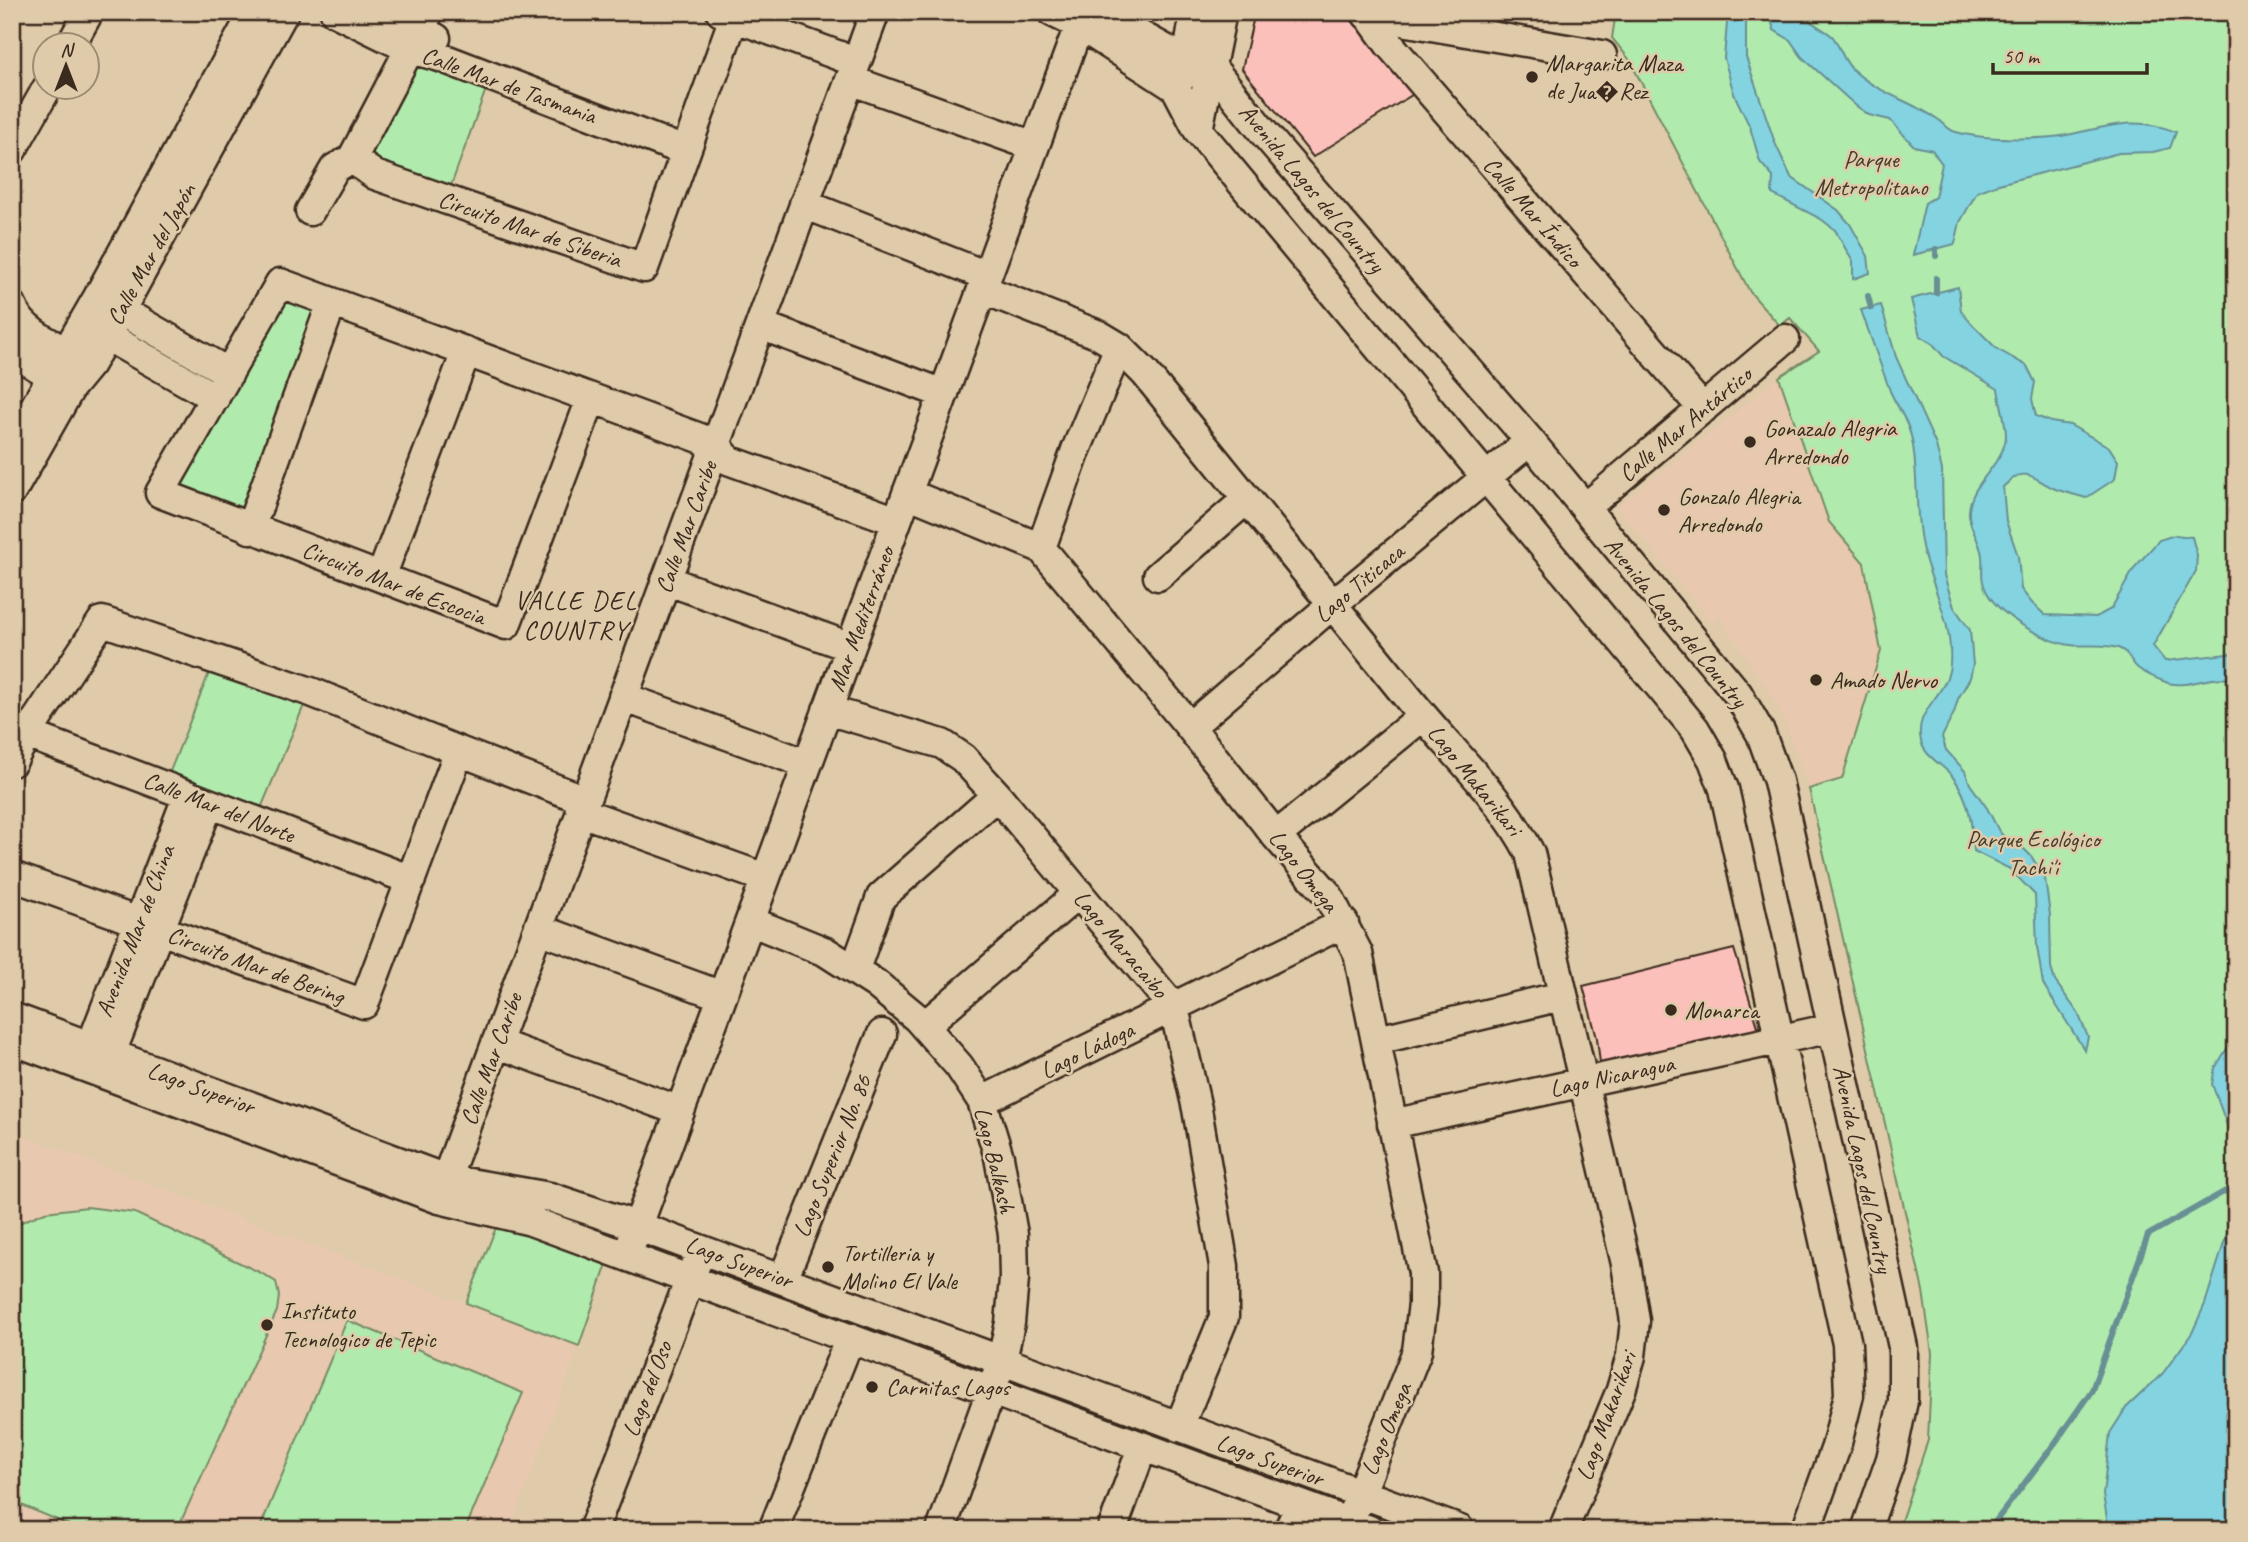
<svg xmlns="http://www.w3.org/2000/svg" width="2248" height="1542" font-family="Caveat,sans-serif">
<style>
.built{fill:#e8c8af}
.green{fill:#b1eaad;stroke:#768a66;stroke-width:2}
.water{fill:#84d3e1;stroke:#678f93;stroke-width:2}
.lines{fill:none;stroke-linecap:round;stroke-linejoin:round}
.stream{stroke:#678f93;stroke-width:6}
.building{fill:#fcc0bb;stroke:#3b2a1e;stroke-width:2}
.minor-casing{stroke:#3b2a1e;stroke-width:33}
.minor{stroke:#dfcbaa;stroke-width:28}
.poi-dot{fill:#3b2a1e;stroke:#dfcbaa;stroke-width:2.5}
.labels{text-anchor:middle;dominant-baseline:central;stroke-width:5;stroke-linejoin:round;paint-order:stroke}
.poi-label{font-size:24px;fill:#3b2a1e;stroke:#dfcbaa;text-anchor:start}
.street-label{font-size:24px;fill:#3b2a1e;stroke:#dfcbaa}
.park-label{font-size:24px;fill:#473d2c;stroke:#dfcbaa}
.neighbourhood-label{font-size:26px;letter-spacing:2px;fill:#3b2a1e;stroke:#dfcbaa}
</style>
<rect width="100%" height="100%" fill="#dfcbaa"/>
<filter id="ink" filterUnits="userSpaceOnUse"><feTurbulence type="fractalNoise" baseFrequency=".0143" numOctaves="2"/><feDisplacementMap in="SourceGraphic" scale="14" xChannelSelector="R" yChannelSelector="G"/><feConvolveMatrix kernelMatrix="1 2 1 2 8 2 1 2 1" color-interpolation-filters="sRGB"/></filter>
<g filter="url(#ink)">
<path class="built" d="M1779,377L1829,522L1864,563L1881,651L1842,780L1809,789L1780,710L1720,617L1712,623L1617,507Z
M12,1131L579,1346L510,1530H12Z"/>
<path class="green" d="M1616,12H2236V1530H1898L1928,1440L1932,1353L1923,1291L1809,789L1842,779L1881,651L1864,563L1829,522L1779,377L1819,351L1790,318L1780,326L1750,292L1629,59L1612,38Z
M418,53L490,78L448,194L362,157Z
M287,284L344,305L262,531L169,497Z
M213,663L307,698L257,818L165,784Z
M87,1207L135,1213L261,1273L276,1282L279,1296L277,1311L177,1530H81L12,1501V1226L45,1212Z
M497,1225L608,1261L579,1346L466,1303Z
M347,1320L523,1393L465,1530H259Z"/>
<path class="water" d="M1728,12H1746V57L1775,143L1791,177L1838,210L1850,224L1868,256L1870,273L1853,279V262L1835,230L1821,219L1772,194L1773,177L1760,162L1750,127L1734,94L1724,58Z
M1769,12H1799C1808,22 1828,31 1833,37C1840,47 1843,60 1852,69C1877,93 1911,101 1939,120C1945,124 1949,131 1956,132C1983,140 2039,140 2067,135C2107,127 2136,115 2176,132L2170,148L2153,152L2119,153L1995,185L1977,192L1960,222L1955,244L1913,255L1925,203L1935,197L1942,164L1932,150L1914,146L1890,120L1869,115L1855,105L1802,57L1790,40L1774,30Z
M1958,287L1961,311L1972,324L1997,349L2027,366L2035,382L2032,399L2036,416L2051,422L2070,425L2109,447L2118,461L2115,479L2086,498C2077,495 2067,493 2058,490C2033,481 2028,462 2003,487L2006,521L2018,556L2021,589L2032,603L2045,615L2096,617L2111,609L2135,567L2159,540L2175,535L2192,537L2197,555L2196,571L2153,646L2165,661L2236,653V681C2212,672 2192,689 2168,683C2160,680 2147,675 2139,669C2130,663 2130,652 2118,648C2103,643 2085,647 2070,645C2043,641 1989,611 1983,582C1981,574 1983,564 1982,556C1980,539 1968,528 1969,511C1971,481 2004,465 2006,436C2006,421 2000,403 1998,389L1943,356L1933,344L1920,336L1911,299Z
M1881,305L1896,357L1936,445L1942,470L1944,575L1954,607L1970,630L1973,665L1970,678L1958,699L1954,713L1942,737L1946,750L1965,771L1970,784L1987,808L1999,831L2008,842L2021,846L2031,856L2045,878L2050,915L2051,968L2055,981L2078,1013L2088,1037L2085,1051L2043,984L2037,947L2035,895L2010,869L1974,851C1972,825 1970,798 1952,776C1942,764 1924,756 1921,741C1913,709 1948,696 1950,664C1953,623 1933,590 1923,551C1914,515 1919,476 1912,440C1908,420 1898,409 1890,391L1861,310Z
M2236,1034C2236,1055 2222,1089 2236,1107V1150L2212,1084L2215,1068Z
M2236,1205V1258L2233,1265L2236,1280V1530H2109L2103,1495L2110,1433L2126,1408L2163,1373L2192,1333L2205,1304Z"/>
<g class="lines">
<path class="stream" d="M1936,249V256
M1936,278V293
M1868,296L1871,308
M1989,1530L2055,1443L2092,1390L2148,1235L2236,1185"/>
</g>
<path class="building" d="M1255,12H1311L1351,19L1415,93L1313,157L1242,69Z
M1734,949L1760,1033L1601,1071L1597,1038L1583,986Z"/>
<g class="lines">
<defs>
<path id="minor" d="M335,12L408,48L440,57L685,151
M382,12L436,38
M429,12L352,159L375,175L644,268L734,17L721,12
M1052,12L1079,25L1176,88L1198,130L1695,729L1713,760L1724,789L1847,1344L1849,1395L1836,1447L1806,1530
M1098,12L1187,61L1213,69L1264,133L1530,441L1738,694L1761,734L1778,781L1903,1347V1401L1891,1459L1866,1530
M1366,12L1389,44L1703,409
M1367,15L1602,55
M734,17L856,62
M70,46L89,12
M1181,78L1187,61L1195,12
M850,80L1034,146
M1198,130L1222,12
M12,150L47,88
M804,204L987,276
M310,211L335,168L352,159
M982,289L1099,335L1119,347L1145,373C1233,482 1321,590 1409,699C1450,750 1500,795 1530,853L1626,1264L1635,1321L1631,1356L1621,1390L1563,1530
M104,301L229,373
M12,306C23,335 58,346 84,361
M760,325L944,394
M89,326L215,398
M12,351L66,385
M591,399L506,625L160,493L280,283L716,444L728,460L897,521
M12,446L98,297L254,12
M12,491L71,387L90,364L120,311L284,12
M907,493L1041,548L1190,727L1276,836L1328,895L1358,953L1423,1273V1304L1417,1351L1354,1510
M1585,508L1785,339
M250,529L332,302
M1041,548L1076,450L1119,347
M1158,576L1247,499
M381,577L466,352
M666,580L850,647
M623,697L807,764
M827,710L942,744L963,758L997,795L1174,1008L1197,1109L1224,1266V1317L1179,1427
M1190,727L1333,604L1530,441
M27,734L411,880
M459,751L577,797L581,812L765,878
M12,762L27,734L102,621L311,692L459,751L364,1004L12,876
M1276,836L1423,716
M750,921L826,952L876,984L917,1018L959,1066L982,1101L999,1157L1013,1234L1014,1279L1010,1323L1002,1360L941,1530
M539,929L722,996
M855,969L881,897L997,795
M12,1017L446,1179L550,1197L637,1226L1460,1530
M924,1026L1079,893
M12,1040L439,1199L531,1221L1369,1530
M1377,1040L1562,996
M496,1043L680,1111
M84,1064L188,795
M104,1071L209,804
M982,1101L1344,923
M1392,1124L1832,1028
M440,1196L875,12
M632,1242L1084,12
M783,1279L882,1034
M593,1530L697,1261
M773,1530L850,1338
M1112,1530L1142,1448
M1289,1530L1299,1504"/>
</defs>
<use href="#minor" class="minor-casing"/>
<use href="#minor" class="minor"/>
</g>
</g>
<g class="poi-dot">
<circle cx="1532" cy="77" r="7"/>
<circle cx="1750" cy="442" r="7"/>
<circle cx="1664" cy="510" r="7"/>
<circle cx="1816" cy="680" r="7"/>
<circle cx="1671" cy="1010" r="7"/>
<circle cx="828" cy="1267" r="7"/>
<circle cx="267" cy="1325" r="7"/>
<circle cx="872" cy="1387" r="7"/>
</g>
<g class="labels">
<g class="poi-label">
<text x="1546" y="63">Margarita Maza<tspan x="1546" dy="28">de Jua�Rez</tspan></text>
<text x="1764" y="428">Gonazalo Alegria<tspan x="1764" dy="28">Arredondo</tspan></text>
<text x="1678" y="496">Gonzalo Alegria<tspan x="1678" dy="28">Arredondo</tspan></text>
<text x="1830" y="680">Amado Nervo</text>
<text x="1685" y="1010">Monarca</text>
<text x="842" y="1253">Tortilleria y<tspan x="842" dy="28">Molino El Vale</tspan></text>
<text x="281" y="1311">Instituto<tspan x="281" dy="28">Tecnologico de Tepic</tspan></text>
<text x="886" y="1387">Carnitas Lagos</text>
</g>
<g class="street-label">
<text transform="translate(509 85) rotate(20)">Calle Mar de Tasmania</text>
<text transform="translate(1312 188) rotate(50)">Avenida Lagos del Country</text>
<text transform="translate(1533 212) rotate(49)">Calle Mar Índico</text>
<text transform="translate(530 229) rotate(19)">Circuito Mar de Siberia</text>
<text transform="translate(151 254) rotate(-61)">Calle Mar del Japón</text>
<text transform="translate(1685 424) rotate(-40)">Calle Mar Antártico</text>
<text transform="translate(686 527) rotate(-70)">Calle Mar Caribe</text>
<text transform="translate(394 583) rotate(21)">Circuito Mar de Escocia</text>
<text transform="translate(1359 583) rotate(-40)">Lago Titicaca</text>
<text transform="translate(861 619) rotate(-70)">Mar Mediterráneo</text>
<text transform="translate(1676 622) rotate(51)">Avenida Lagos del Country</text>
<text transform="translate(1475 780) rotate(51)">Lago Makarikari</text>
<text transform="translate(219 807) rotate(21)">Calle Mar del Norte</text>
<text transform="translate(1304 871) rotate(52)">Lago Omega</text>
<text transform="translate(135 931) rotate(-69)">Avenida Mar de China</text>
<text transform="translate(1121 944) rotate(50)">Lago Maracaibo</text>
<text transform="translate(256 965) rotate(20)">Circuito Mar de Bering</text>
<text transform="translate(1087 1050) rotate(-26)">Lago Ládoga</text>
<text transform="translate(491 1059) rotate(-70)">Calle Mar Caribe</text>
<text transform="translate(1612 1076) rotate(-12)">Lago Nicaragua</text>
<text transform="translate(201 1088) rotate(20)">Lago Superior</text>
<text transform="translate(832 1156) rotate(-68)">Lago Superior No. 86</text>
<text transform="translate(995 1160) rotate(76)">Lago Balkash</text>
<text transform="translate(1863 1169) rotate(78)">Avenida Lagos del Country</text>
<text transform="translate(739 1262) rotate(20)">Lago Superior</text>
<text transform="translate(647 1389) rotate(-69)">Lago del Oso</text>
<text transform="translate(1606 1416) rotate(-70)">Lago Makarikari</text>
<text transform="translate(1386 1429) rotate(-68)">Lago Omega</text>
<text transform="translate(1270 1460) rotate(20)">Lago Superior</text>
</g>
<g class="park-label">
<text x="1871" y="159">Parque<tspan x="1871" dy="28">Metropolitano</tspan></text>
<text x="2033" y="839">Parque Ecológico<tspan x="2033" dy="28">Tachi'i</tspan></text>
</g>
<g class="neighbourhood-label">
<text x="576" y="600">VALLE DEL<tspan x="576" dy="30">COUNTRY</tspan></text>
</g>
</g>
<rect width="2248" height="1542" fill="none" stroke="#dfcbaa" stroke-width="42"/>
<rect x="21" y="21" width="2206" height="1500" fill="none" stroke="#3b2a1e" stroke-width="2.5" filter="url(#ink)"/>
<g transform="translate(66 66)"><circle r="33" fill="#dfcbaa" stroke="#9d8b72" stroke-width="2"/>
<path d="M0-5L12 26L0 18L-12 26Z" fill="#3b2a1e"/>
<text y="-10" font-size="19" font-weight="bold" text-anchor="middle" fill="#3b2a1e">N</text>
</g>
<path d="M1993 63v10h154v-10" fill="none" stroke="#3b2a1e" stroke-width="3.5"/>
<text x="2003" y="63" font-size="21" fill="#3b2a1e" stroke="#dfcbaa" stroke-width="5" paint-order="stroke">50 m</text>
</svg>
